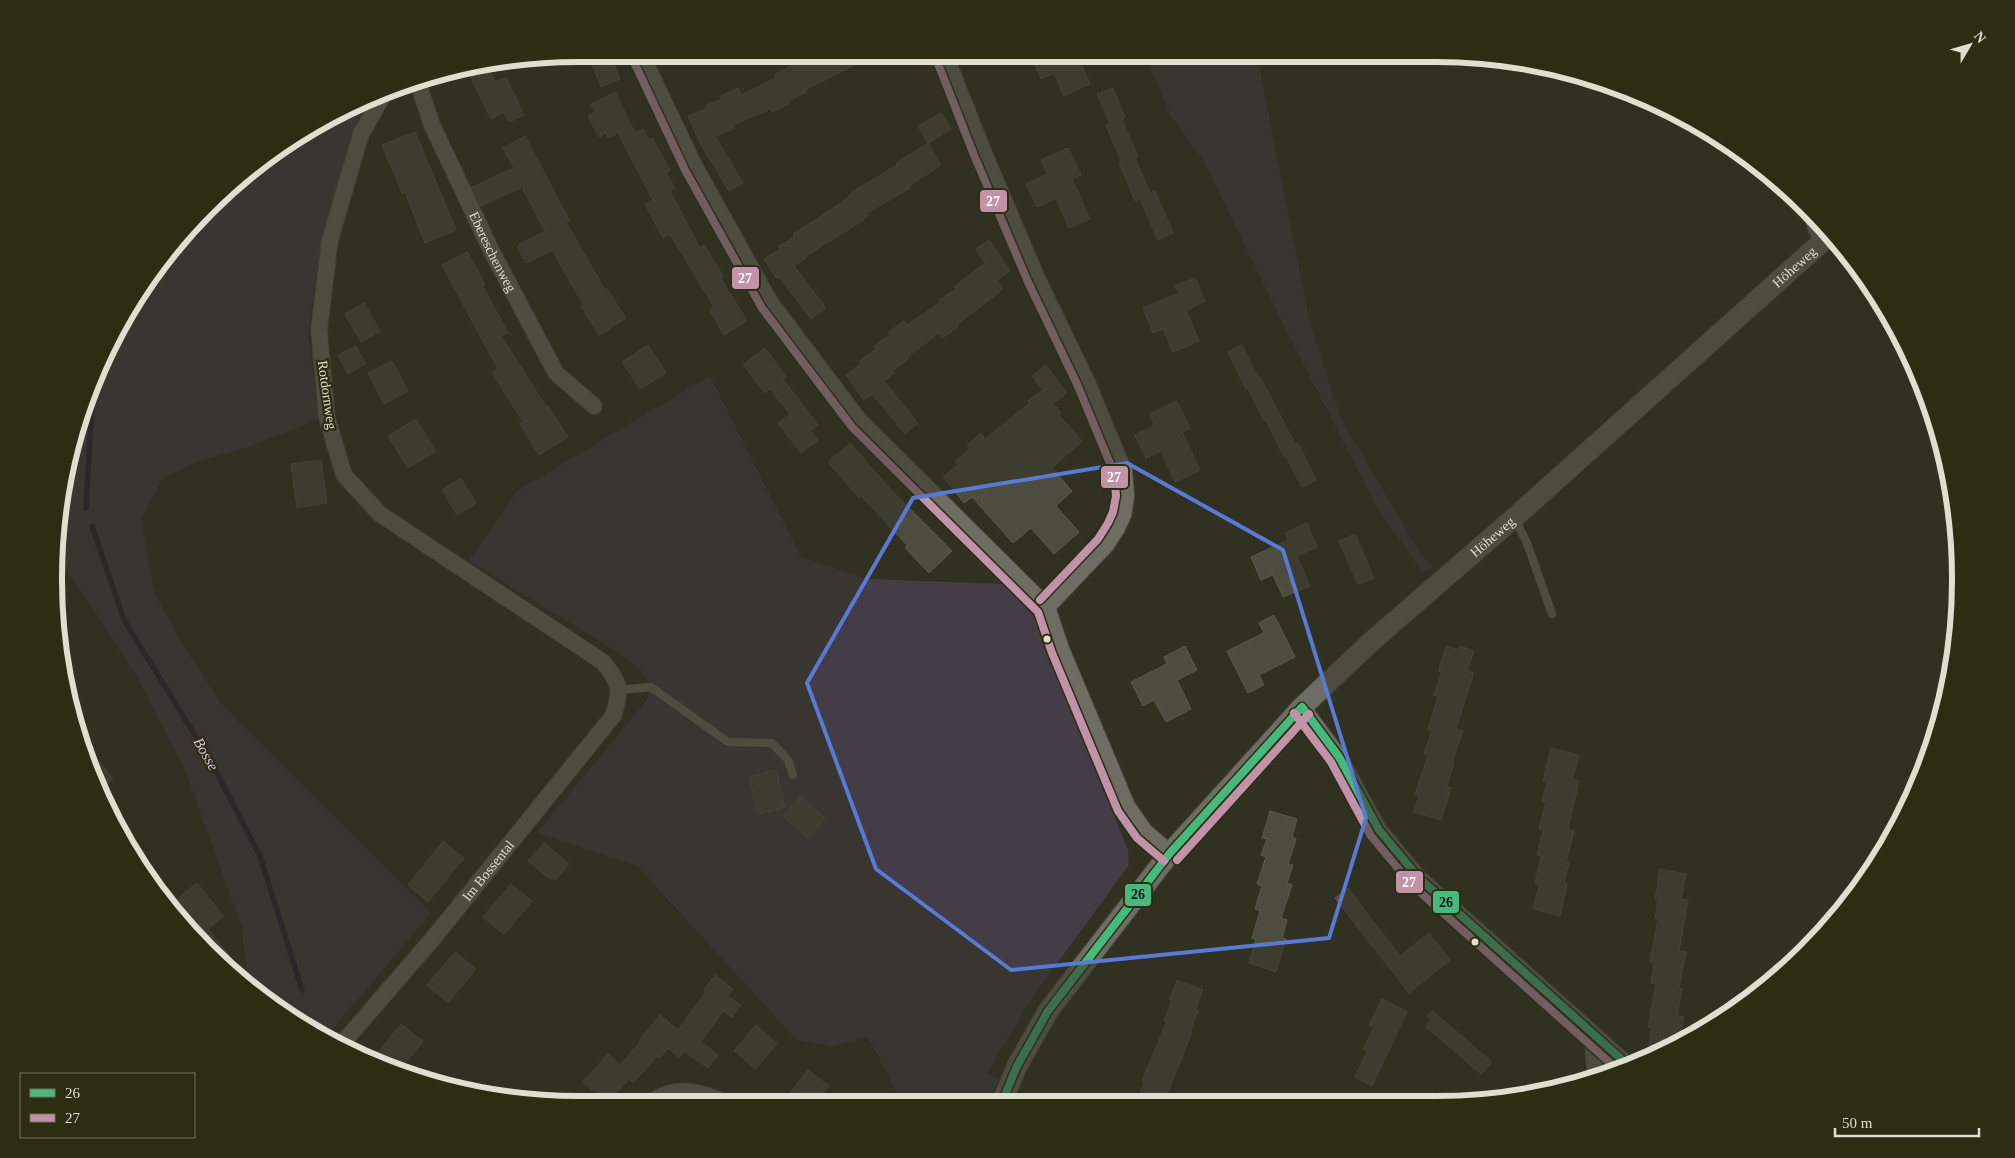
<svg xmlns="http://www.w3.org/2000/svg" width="2015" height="1158" font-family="'Times New Roman',serif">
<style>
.green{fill:#443c46}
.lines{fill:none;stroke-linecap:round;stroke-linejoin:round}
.stream{stroke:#281c2e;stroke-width:5.5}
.building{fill:#4c4c3f;stroke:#5a5a4d}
.service-casing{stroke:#4b4c3f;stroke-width:9}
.minor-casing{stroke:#4b4c3f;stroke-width:18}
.tertiary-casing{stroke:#4b4c3f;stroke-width:22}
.service{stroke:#6d6d63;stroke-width:8}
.minor{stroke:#6d6d63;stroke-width:16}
.tertiary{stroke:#6d6d63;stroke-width:20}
.bus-1-casing{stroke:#2d2d12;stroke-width:11}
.bus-2-casing{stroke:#2d2d12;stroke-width:11}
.bus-1{stroke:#46b97f;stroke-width:8}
.bus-2{stroke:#c292a8;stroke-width:8}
.marked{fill:none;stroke:#577ad5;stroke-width:4;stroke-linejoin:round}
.bus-dot{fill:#dedfcf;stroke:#2d2d12;stroke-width:2}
.labels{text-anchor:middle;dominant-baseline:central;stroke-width:4.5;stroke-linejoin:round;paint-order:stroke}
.street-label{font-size:14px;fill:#dedfcf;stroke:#2d2d12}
.water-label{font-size:15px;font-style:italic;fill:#dbbdee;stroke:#2d2d12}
.rim{fill:none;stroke:#dedfcf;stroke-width:6}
.line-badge{stroke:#2d2d12;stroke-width:2}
.badge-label{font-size:14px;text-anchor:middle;font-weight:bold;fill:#fff}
.pale-badge-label{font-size:14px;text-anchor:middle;font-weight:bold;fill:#111}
</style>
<rect width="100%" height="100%" fill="#313122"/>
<path class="green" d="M1145,56H1257L1310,323L1341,419L1420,553L1434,567L1423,572L1379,511L1282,322L1204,161L1172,118Z
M374,97L322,238L308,333L319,419L246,448L199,461L163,478L141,519L155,594L183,646L222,705L431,913L329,1033L266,998L248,985L242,928L185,770L138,678L80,589L57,559L58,511L72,443L108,347L142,287L207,208L259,162L346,108Z
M710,376L801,557L867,579L1006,584L1021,597L1034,617L1128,850L1129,865L1032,998L987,1073L999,1079L988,1102H902L868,1037L832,1046L797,1040L637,866L537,833L647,700L651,687L641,670L616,651L469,561L517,491Z"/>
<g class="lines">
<path class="stream" d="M86,508L93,388
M92,526L124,620L209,758L260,856L302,990"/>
</g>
<path class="building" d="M1031,56H1078L1090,84L1064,96L1054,73L1041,79Z
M805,57H870L805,90L806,92L788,101L789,104L772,112L770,109L733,125L735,128L715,136L743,183L729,191L701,145L688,116L706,109L705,106L722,99L721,96L738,88L741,95L776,78L775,75Z
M589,58H611L620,79L601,87Z
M489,69L495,82L506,77L524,115L509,122L504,112L491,119L471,77Z
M1113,88L1125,118L1122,120L1138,157L1135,158L1150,193L1155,191L1173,233L1158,240L1140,199L1135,201L1119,162L1121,161L1106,125L1110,124L1097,94Z
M615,92L635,133L643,129L649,140L652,138L670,170L666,172L675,189L670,191L700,248L704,245L723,276L720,277L747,321L724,335L709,310L714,307L670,234L663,238L645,204L653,200L618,133L608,138L606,133L599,137L588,116L595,112L591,104Z
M941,113L951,129L928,143L918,126Z
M415,132L456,230L425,243L405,192L402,193L382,145Z
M525,136L569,220L566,222L605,290L607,289L626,318L599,335L581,306L583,304L552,250L526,263L517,246L545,231L522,187L481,206L472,187L514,168L503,148Z
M928,143L941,165L909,186L910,188L866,214L868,216L853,227L806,256L807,257L794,266L826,308L811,319L779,277L777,279L764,259L780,249L779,246L794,237L793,234L838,205L853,193L852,192L897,165L896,163Z
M1068,148L1081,175L1072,179L1090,219L1069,228L1056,198L1037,207L1026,184L1047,174L1041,160Z
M989,240L1010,271L997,280L1003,289L957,325L958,327L942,338L939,333L907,357L908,359L892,371L894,373L884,381L918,423L905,434L872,394L864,400L846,375L862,363L860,361L876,349L874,346L890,335L889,332L904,321L907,325L941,302L939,300L956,289L954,287L985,263L976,249Z
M467,252L485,284L482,285L508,333L501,336L547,408L548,406L568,437L539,455L520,424L523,422L492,373L498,369L442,265Z
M1195,278L1205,301L1186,310L1199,341L1173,352L1163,329L1153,333L1143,308L1179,293L1175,286Z
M364,303L380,331L361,342L345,314Z
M648,345L666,373L640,389L622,362Z
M1242,345L1258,378L1260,377L1295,444L1298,443L1316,480L1302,487L1286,456L1284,457L1266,420L1264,421L1248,388L1246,389L1228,352Z
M356,346L365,364L348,374L338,355Z
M765,348L786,377L783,379L818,425L810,431L818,440L801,453L778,423L790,414L770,389L765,393L743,365Z
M392,361L408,391L384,404L368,373Z
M1046,365L1067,393L1053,403L1061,413L1059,415L1082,441L1052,468L1072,491L1056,506L1079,532L1054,554L1031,528L1013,543L972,497L964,503L943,477L958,465L955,461L970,449L967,445L981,433L985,439L1030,403L1028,401L1043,390L1032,376Z
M1177,401L1190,429L1182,432L1200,470L1175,482L1161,451L1146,458L1135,435L1155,425L1149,414Z
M416,419L436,451L408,468L388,436Z
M850,443L892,491L952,551L929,573L905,548L907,545L861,496L859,498L828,462Z
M321,460L327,503L297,508L291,464Z
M461,478L476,503L457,515L442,490Z
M1307,523L1317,547L1297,556L1310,586L1283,597L1273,575L1261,580L1251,557L1288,540L1285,533Z
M1355,534L1374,578L1358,584L1339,541Z
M1274,615L1295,657L1259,675L1264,685L1248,693L1227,651L1264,633L1259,623Z
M1185,646L1197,670L1177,680L1191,709L1166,722L1154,700L1143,706L1131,682L1167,664L1164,657Z
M1446,646L1459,650L1460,646L1474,651L1467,671L1474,673L1456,729L1463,731L1452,763H1454L1447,787L1451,788L1441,820L1414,812L1419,796L1415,794L1428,755L1424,754L1432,730L1428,729L1438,697L1434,695L1442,672L1438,671Z
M81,737L113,779L99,790L94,780Z
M1551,748L1579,755L1573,779L1579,781L1568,829L1574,831L1566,862L1569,863L1564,883L1567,884L1560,916L1533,909L1539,885L1535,884L1541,856L1537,855L1543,831L1539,829L1546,802L1542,801L1547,782L1543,781Z
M776,770L785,807L758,814L749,777Z
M800,796L825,818L808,838L783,816Z
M1270,811L1297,819L1292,837L1296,839L1288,864L1293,865L1287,883L1292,885L1281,918L1287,920L1282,938L1286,939L1276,972L1249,963L1256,940L1252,938L1260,911L1255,909L1262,886L1257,884L1266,857L1261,855L1267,839L1262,838Z
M443,841L464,858L428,902L408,885Z
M544,843L569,864L556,879H550L528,861Z
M1660,869L1686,874L1681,899L1688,900L1679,951L1686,952L1679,988L1682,989L1677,1016L1684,1017L1679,1040L1662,1048L1649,1045L1652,1028L1648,1027L1656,984L1651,983L1654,963L1650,962L1658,919L1655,918L1658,901L1655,900Z
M197,883L223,916L208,929L230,956L222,963L178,917L184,912L175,901Z
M511,884L532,901L504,935L483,917Z
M1348,888L1400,956L1429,933L1450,960L1409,993L1335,898Z
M455,952L476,969L448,1003L427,985Z
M715,975L733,989L728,996L741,1005L732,1017L723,1011L701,1042L718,1055L708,1068L684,1051L679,1057L668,1048L660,1058L657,1056L633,1083L629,1079L607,1103L583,1082L608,1054L620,1065L640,1042L639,1041L660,1015L678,1030L706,992L704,990Z
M1177,980L1203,990L1195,1010L1198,1011L1190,1031L1192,1032L1164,1101H1137L1144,1082L1142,1081L1167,1021L1164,1020L1172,1001L1170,1000Z
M1382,999L1407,1012L1372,1086L1355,1077L1367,1051L1363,1049L1374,1027L1369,1025Z
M1432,1011L1492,1062L1481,1074L1426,1027L1429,1022L1434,1024L1427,1016Z
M401,1024L423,1041L399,1071L373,1059Z
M756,1025L777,1043L756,1069L734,1051Z
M808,1070L829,1086L817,1102H783Z"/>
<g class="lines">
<defs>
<path id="service" d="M1515,519L1527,543L1552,614
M620,690L651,687L728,742L772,743L788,760L793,775"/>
<g id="minor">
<path d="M946,57L983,151L1037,278L1086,380L1124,471L1126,496L1123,515L1117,528L1106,545L1047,607"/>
<path d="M643,58L694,165L770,302L859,420L1047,607L1061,649L1127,806L1145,832L1170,853"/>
<path id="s1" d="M417,80L432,125L492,252L556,373L594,406"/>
<path d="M1813,217L1816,229L1823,241"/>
<path d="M1302,707L1339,757L1379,830L1419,878L1628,1065"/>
<path d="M1592,1034L1595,1069L1598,1078"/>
<path id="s2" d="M341,1045L435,936L613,716C622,692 620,682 603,662L380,514L344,475L327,418L319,330L330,240L361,134L385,92"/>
<path d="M651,1103C674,1084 702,1092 727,1103"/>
</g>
<g id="tertiary">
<path id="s3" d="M1002,1102L1017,1066L1048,1011L1170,853L1302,707L1372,641L1515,517L1823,241L1831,237"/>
</g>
</defs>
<use href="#service" class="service-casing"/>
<use href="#minor" class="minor-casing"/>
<use href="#tertiary" class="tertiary-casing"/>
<use href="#service" class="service"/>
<use href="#minor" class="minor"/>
<use href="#tertiary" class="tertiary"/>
<defs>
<path id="bus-1" d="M1302,707L1339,757L1379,830L1419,878L1628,1065
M1002,1102L1017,1066L1048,1011L1170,853L1302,707"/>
<path id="bus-2" d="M937,61L974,155L1028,282L1077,384L1114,473L1116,496L1113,512L1108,523L1098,539L1040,600
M634,62L685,170L762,308L852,427L1038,612L1052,653L1118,811L1137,838L1164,861
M1294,713L1331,762L1371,836L1411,884L1618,1070
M1177,860L1309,714"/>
</defs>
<use href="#bus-1" class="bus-1-casing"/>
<use href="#bus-2" class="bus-2-casing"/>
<use href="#bus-1" class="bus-1"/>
<use href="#bus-2" class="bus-2"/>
</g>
<path d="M0 0H2015V1158H0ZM1127,463L1283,550L1366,818L1329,938L1011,970L876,869L807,683L913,498Z" fill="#313122" fill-opacity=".55" fill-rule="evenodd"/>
<path class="marked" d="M1127,463L1283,550L1366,818L1329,938L1011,970L876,869L807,683L913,498Z"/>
<g class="bus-dot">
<circle cx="1047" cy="639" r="4.5"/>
<circle cx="1475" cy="942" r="4.5"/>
</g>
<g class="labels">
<g class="street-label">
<text stroke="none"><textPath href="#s1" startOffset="188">Ebereschenweg</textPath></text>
<text stroke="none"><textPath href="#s3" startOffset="1159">Höheweg</textPath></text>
<text transform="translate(327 395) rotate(82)">Rotdornweg</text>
<text stroke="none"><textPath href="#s3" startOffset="754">Höheweg</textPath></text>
<text stroke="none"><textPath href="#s2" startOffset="228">Im Bossental</textPath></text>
</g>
<g class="water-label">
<text transform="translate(206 754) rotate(60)">Bosse</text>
</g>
</g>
<path d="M0 0H2015V1158H0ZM578 62H1436A516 516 0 0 1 1952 578V580A516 516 0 0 1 1436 1096H578A516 516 0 0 1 62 580V578A516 516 0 0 1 578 62Z" fill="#2d2d12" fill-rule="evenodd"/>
<path class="rim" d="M578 62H1436A516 516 0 0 1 1952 578V580A516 516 0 0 1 1436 1096H578A516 516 0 0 1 62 580V578A516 516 0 0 1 578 62Z"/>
<g class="line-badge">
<rect x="979" y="189" width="29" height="24" rx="5" fill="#c292a8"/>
<rect x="731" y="266" width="29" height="24" rx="5" fill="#c292a8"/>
<rect x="1100" y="465" width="29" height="24" rx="5" fill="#c292a8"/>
<rect x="1395" y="870" width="29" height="24" rx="5" fill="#c292a8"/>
<rect x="1124" y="883" width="28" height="24" rx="5" fill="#46b97f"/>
<rect x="1432" y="890" width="28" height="24" rx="5" fill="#46b97f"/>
</g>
<g class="badge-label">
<text x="993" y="206">27</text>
<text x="745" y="283">27</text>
<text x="1114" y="482">27</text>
<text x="1409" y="887">27</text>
</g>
<g class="pale-badge-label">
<text x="1138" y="899">26</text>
<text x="1446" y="907">26</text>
</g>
<rect x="20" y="1073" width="175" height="65" fill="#2d2d12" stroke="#74745e"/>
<rect x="30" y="1089" width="25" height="8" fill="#46b97f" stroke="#74745e"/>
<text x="65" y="1098" font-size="15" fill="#dedfcf">26</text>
<rect x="30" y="1114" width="25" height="8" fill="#c292a8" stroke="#74745e"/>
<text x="65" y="1123" font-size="15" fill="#dedfcf">27</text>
<g transform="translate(1970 45) rotate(52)" stroke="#2d2d12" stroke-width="4" paint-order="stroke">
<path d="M0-4L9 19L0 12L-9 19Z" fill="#dedfcf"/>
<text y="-8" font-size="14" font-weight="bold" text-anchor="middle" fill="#dedfcf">N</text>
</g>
<path d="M1835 1128v8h144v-8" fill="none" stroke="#dedfcf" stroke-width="2.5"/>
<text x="1842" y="1128" font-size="15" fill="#dedfcf" stroke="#2d2d12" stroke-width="4" paint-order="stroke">50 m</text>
</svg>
